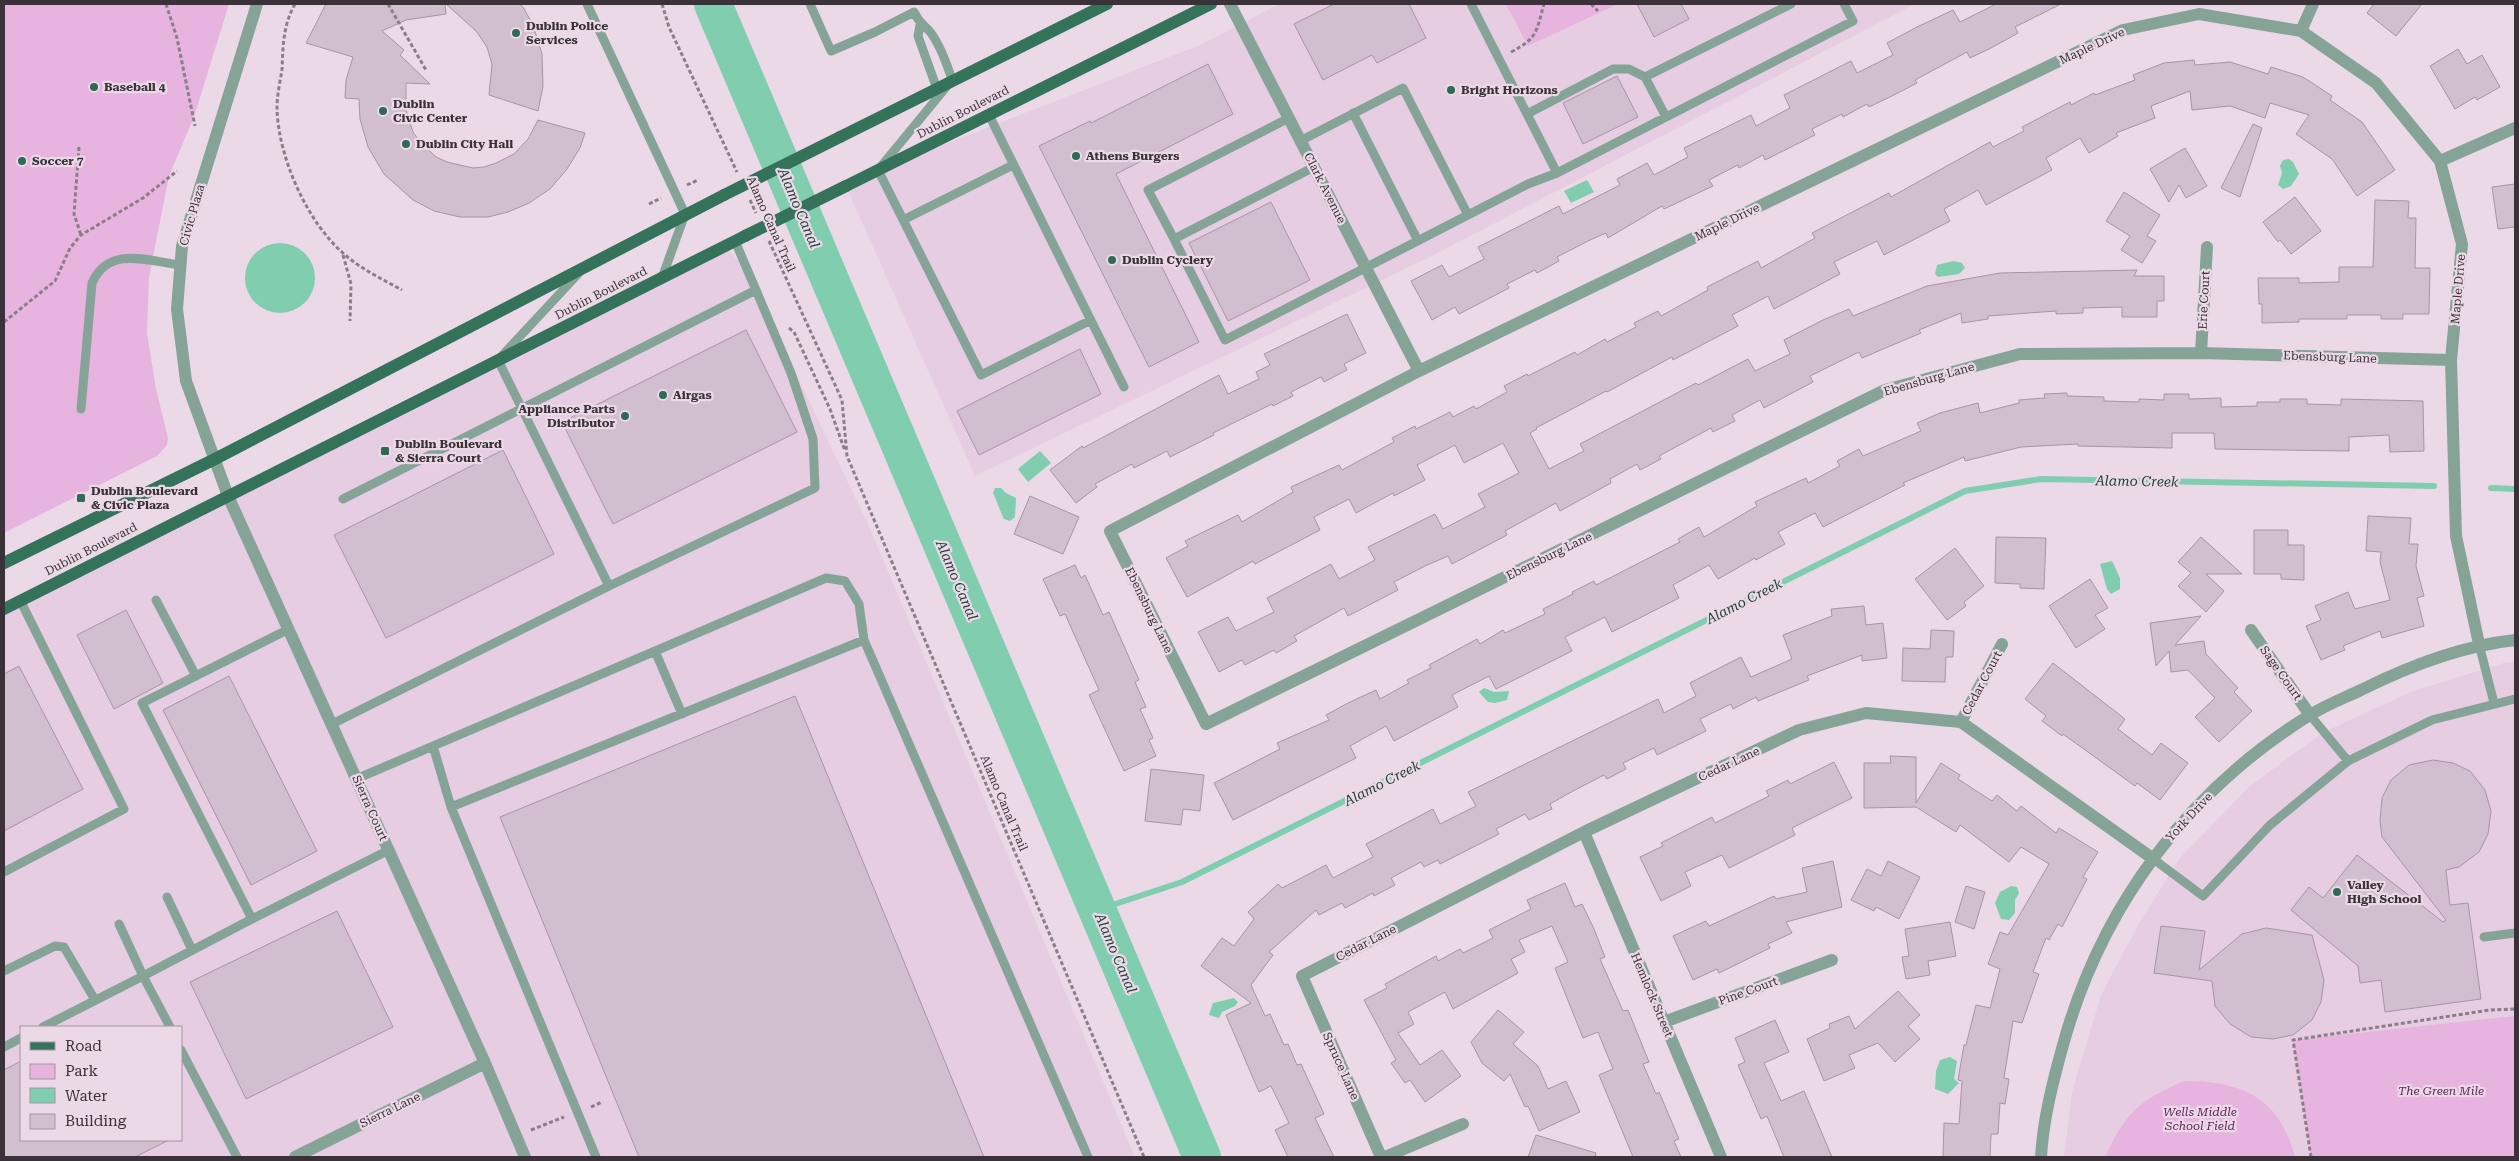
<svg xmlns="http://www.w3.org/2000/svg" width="2519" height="1161" font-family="'Roboto Serif',serif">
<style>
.built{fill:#e6cde2;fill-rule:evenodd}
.green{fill:#e6b4de}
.water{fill:#80cdaf}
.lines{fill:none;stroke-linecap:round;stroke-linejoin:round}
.stream{stroke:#80cdaf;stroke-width:6}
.river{stroke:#80cdaf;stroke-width:38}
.building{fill:#d1bece;stroke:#a795a4}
.path{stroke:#8b7e88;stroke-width:3;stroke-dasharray:4 2.5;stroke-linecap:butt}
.service{stroke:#85a497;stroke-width:9}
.minor{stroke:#85a497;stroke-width:12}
.primary{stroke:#34725c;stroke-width:12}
.primary-bridge{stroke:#34725c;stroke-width:12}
.poi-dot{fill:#2e6a55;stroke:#ecd9e8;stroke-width:2}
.labels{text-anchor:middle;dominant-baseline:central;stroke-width:4.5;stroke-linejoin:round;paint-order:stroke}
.poi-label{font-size:12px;font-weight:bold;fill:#3a3238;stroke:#ecd9e8;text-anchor:start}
.street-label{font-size:12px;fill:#3a3238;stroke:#ecd9e8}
.park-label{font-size:12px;font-style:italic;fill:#62235b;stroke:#ecd9e8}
.water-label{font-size:14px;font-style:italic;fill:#1b3f32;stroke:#ecd9e8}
</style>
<rect width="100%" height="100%" fill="#ecd9e8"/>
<path class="built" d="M1279,4H1915L1434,255L975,476L846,186L878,170L1200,45Z
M725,247L746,269L868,524L1135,1157H4V613ZM21,1027H181V1140H21Z
M2515,662V1157H2064L2072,1092L2101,995L2138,925L2179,859L2250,786L2322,733L2413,691L2504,663Z"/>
<path class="green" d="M4,4H229L194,117L169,176L149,277L147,333L156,389L168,438L167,445L157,456L4,533Z
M1506,4H1618L1528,46Z
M2515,1016V1157H2311L2293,1040Z
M2184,1081C2242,1081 2279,1097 2295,1157H2105C2125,1114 2139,1100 2184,1081Z"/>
<path class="water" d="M2289,159L2293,162L2299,174L2291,186L2283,189L2278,185L2282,173L2280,166L2283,160Z
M1587,180L1594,192L1571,203L1564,191Z
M245 278a35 35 0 1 1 70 0a35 35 0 1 1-70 0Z
M1953,261L1962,263L1965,268L1959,274L1938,277L1935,274L1937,265Z
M1040,451L1051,463L1028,482L1018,469Z
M995,488H1001L1006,493L1016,498L1015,517L1010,521L1004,519C1000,511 997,501 993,493Z
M2112,561L2120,578V589L2111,594L2107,589L2100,564Z
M1484,688L1494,692L1509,691L1507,700L1495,703L1488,702L1479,692Z
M2011,886L2017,887L2019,893L2015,900V913L2009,920L2001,919L1995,903L2000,892Z
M1234,998L1238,1002L1235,1006L1222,1012L1219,1018L1209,1015L1213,1003Z
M1950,1057L1957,1061L1954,1079L1959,1083L1948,1094L1935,1089L1936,1071L1940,1060Z"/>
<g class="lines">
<path class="stream" d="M2491,488L2515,489
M1097,910L1182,882L1965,491L2041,479L2434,486"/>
<path class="river" d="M713,4L1202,1157"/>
</g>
<path class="building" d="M326,4H445L446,14L406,20L382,31L404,50L400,55L430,84L406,83V110L413,132L420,142L436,157L447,162L473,168L484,167L496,163L514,154L528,139L538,120L585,133L580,148L567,169L550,189L529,203L508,212L488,217H460L434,211L413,200L384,174L368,147L360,119L359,99L345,98L346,80L353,57L306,43Z
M446,4H520L523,7L533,25L542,54L543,86L538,111L489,95L492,64L487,47L476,31Z
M1334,4H1409L1426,38L1377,63L1372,55L1323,80L1294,24Z
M1637,4H1681L1689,19L1654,37Z
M1996,4H2061L2015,27L2018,33L1991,48L1970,58L1967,52L1915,80L1917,83L1894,95L1869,107L1867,104L1843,117L1842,114L1812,129L1815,135L1765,160L1763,155L1739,168L1738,165L1709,180L1713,186L1664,209L1662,206L1608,238L1606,233L1590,240L1557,257L1559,261L1537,273L1535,270L1507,284L1509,288L1459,314L1455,307L1432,320L1411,281L1442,265L1449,277L1484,259L1478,247L1559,206L1563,214L1620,185L1617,179L1647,163L1654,175L1688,157L1684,148L1751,115L1756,126L1790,108L1784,95L1851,61L1857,73L1893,55L1887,43L1917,27L1953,10L1960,22Z
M2374,4H2422L2396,36L2367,13Z
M2458,49L2467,64L2482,55L2500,87L2477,100L2475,97L2455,109L2430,66Z
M2194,60L2195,65L2230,62L2268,74L2271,67L2303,77L2332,96L2330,100L2362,122L2395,170L2357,196L2332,159L2296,134L2309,115L2270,103L2265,118L2230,106L2192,110L2190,91L2151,106L2155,118L2116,133L2118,136L2089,153L2080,138L2046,158L2052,170L1986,205L1978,190L1944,209L1950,221L1884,255L1877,241L1834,262L1840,274L1774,309L1768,296L1732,315L1738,326L1673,360L1672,357L1607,392L1606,391L1536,428L1537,429L1530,433L1549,469L1584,451L1580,444L1696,383L1698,385L1748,359L1755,371L1790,354L1784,340L1823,320L1849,309L1853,316L1927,286L2000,273L2137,270L2134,276H2164V301H2157V317H2122V307L2083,308V313L2056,314V311L1988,316V319L1962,323L1961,313L1919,330L1921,333L1862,358L1859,352L1810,376L1813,382L1764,408L1760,400L1732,415L1735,421L1713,432L1711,428L1659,456L1661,459L1640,470L1637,464L1610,479L1611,483L1560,511L1556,503L1505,531L1507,535L1452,564L1448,556L1425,566L1394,582L1398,590L1348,616L1344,608L1294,636L1297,641L1276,653L1274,650L1245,665L1242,660L1219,672L1198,632L1228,617L1236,631L1274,612L1267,598L1331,564L1339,579L1375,560L1368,547L1435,514L1443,529L1485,507L1478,494L1519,473L1503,443L1464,463L1455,445L1417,465L1425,480L1394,496L1393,493L1356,513L1349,499L1314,517L1320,530L1255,564L1253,561L1187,597L1166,558L1188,546L1185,541L1238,515L1242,522L1293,492L1291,487L1339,465L1342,470L1394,442L1392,438L1415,426L1416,429L1450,412L1453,417L1474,406L1476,409L1507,392L1504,386L1527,374L1528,376L1575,352L1577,355L1605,339L1607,342L1636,327L1634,323L1658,311L1661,316L1708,290L1707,287L1758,261L1761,268L1815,238L1812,233L1889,193L1891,197L1990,142L1993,147L2024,131L2022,127L2070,102L2071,105L2094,93L2095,95L2135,80L2133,75L2164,63Z
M1208,64L1233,114L1116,174L1199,342L1149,367L1039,146L1090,121L1091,123Z
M1617,76L1638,117L1583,144L1563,103Z
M2253,124L2262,128L2240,197L2221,188Z
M2185,148L2207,186L2186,198L2179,185L2169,202L2150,169Z
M2515,184V227L2498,229L2492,187Z
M2124,192L2160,215L2147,236L2156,241L2142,263L2121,250L2130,236L2106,221Z
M2295,197L2321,231L2291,254L2280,240L2278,242L2263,222Z
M2375,200L2409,201L2408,218H2416L2415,268H2430L2429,314H2403V319H2381V315H2347V319H2299V322L2262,323V304H2259L2258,278H2299V283L2339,282V267H2373Z
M1271,202L1310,280L1228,321L1189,243Z
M1347,314L1366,353L1344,364L1347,370L1324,382L1321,377L1291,392L1293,396L1273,406L1272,404L1213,433L1214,435L1170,457L1167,451L1134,468L1132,464L1095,484L1097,487L1076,503L1050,470L1082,446L1083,448L1219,375L1228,394L1259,379L1256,372L1270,365L1264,354Z
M746,330L797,432L613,524L562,422Z
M1080,349L1101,394L979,455L957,411Z
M2067,393V396L2104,397V401L2139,402V399L2164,400V394H2189V399L2221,398V407L2257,406V402H2280V399H2307V404L2341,405V399L2423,401L2424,451L2390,452L2389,435L2349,437V451L2215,449L2214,433H2172V448L2078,446V444L2021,447L1965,461L1964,457L1903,483L1905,485L1823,527L1815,513L1778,532L1785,544L1756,560L1755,558L1718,579L1709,565L1673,585L1679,598L1612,632L1605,617L1565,637L1572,651L1496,689L1489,676L1452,695L1458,707L1394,741L1386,726L1350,746L1356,758L1233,820L1214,783L1280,749L1277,743L1329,720L1326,715L1348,703L1376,690L1380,699L1409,683L1407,680L1431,668L1429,665L1477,639L1480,644L1503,630L1505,633L1545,614L1543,609L1573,594L1572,592L1594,581L1596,585L1680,542L1678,539L1699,527L1704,537L1757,506L1755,502L1806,478L1808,483L1840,466L1837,461L1859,449L1863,456L1921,431L1917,423L1940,413L1978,403L1980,413L2019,403V400L2045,398L2044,394Z
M503,450L554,554L386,638L334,535Z
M1030,496L1079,517L1063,554L1014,534Z
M2368,516L2411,518L2409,544H2418L2416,566L2424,596L2417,598L2424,626L2382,638L2380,631L2343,646L2345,650L2321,660L2306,626L2321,620L2315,606L2348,592L2355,609L2390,600L2380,562L2381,552L2366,551Z
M2254,530H2288V545H2304V580L2281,579V574H2254Z
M1996,537L2046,538L2044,589L2020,588V584L1995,583Z
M2201,537L2242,574H2206L2224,591L2206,612L2178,586L2191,573L2178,562Z
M1955,548L1984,586L1964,602L1966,606L1947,620L1915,579Z
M1075,565L1081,578L1085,575L1103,615L1109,612L1139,680L1135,682L1146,707L1140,709L1153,738L1149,740L1156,756L1124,771L1089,695L1099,690L1065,614L1060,616L1043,579Z
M2090,579L2108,608L2095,615L2105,629L2076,648L2049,606Z
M1864,606L1866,625L1883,623L1887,658L1862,661V655L1807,676L1809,680L1758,701L1756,697L1733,709L1731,704L1700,719L1706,731L1657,755L1654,748L1623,763L1626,769L1607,779L1604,775L1573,791L1550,804L1552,809L1529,820L1525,814L1496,829L1499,834L1440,864L1438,860L1424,867L1421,862L1391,878L1395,885L1374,896L1373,893L1345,908L1342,903L1319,915L1316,910L1269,952L1273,955L1251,985L1265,1016L1270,1014L1284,1045L1288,1044L1297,1065L1301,1064L1324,1114L1315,1118L1334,1157H1288L1275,1130L1289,1123L1271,1086L1259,1092L1226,1015L1251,1003L1201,966L1222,938L1234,946L1254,919L1248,912L1278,884L1282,888L1326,865L1333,878L1373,857L1366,844L1433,809L1440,824L1476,806L1468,792L1658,699L1664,713L1696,696L1690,683L1741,657L1751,677L1792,659L1783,635L1832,616L1831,609Z
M126,610L163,683L114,709L77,635Z
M2201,616L2175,645L2204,641L2206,654L2238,688L2234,692L2252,711L2219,742L2195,717L2215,698L2188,670L2171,672L2169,651L2156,666L2150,623Z
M1931,630L1954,631L1953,657H1946L1945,682L1902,681L1903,648L1930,649Z
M2053,663L2125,719L2118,729L2152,755L2161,743L2188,763L2160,800L2137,783L2135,786L2063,734L2062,736L2042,721L2046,716L2025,699Z
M19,666L83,789L4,831V674Z
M229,676L317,851L251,885L163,710Z
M795,696L984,1157H639L500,817Z
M1890,756L1916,757V803L1941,763L1960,775L1958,779L1992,801L1997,795L2017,811L2021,806L2056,833L2059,828L2098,852L2083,877L2087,879L2062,927L2058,924L2049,940L2046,938L2033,972L2039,974L2022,1023L2013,1021L2004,1078L2009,1079L2005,1104L2000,1103L1998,1134H1991L1990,1157H1943L1944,1123L1959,1124L1962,1081L1958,1080L1964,1045H1966L1976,1005L1990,1008L2000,969L1988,964L2000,932L2008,935L2049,864L2021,847L2009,862L1960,825L1956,832L1916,807L1864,808V763H1891Z
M2433,760L2453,763L2470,771L2485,790L2491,811L2488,834L2479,852L2459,867L2446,870L2450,905L2468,903L2481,999L2385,1012L2381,980L2360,983L2358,966L2291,910L2309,887L2323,898L2357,855L2443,922L2446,920L2382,837L2380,821L2382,798L2391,780L2409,765Z
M1834,762L1852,798L1792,828L1795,835L1729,868L1722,855L1685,872L1691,886L1661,901L1640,857L1663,846L1661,843L1712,817L1715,823L1769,796L1766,791L1788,780L1790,784Z
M1151,769L1204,775L1200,811L1183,809L1181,825L1145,821Z
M1833,861L1842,907L1786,922L1792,933L1768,944L1770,948L1719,973L1717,969L1693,980L1673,936L1706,921L1709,926L1774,896L1776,899L1807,892L1802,868Z
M1888,861L1920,877L1899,919L1876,907L1874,911L1851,900L1867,869L1881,876Z
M1565,883L1575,907L1582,904L1594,929L1605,957L1600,959L1623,1011L1628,1010L1649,1062L1643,1064L1656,1094L1659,1092L1679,1139L1674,1141L1681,1157H1633L1599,1075L1613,1069L1598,1032L1583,1038L1555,968L1568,962L1552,926L1519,940L1525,952L1511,959L1518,973L1453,1009L1445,992L1408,1012L1414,1024L1398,1033L1420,1065L1442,1050L1461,1076L1425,1102L1410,1080L1405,1083L1391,1063L1396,1060L1364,1000L1387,988L1385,984L1436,956L1438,961L1460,949L1463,953L1493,938L1489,930L1531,909L1527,900Z
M1966,886L1985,892L1974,929L1955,922Z
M337,911L393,1027L246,1099L190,982Z
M1950,922L1956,956L1928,961L1930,975L1906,979L1902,957L1909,956L1905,929Z
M2161,926L2205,931L2199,970L2242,934L2266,928L2312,935L2324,980L2321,1002L2312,1020L2293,1035L2273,1039L2251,1037L2230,1024L2215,1006L2212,981L2154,973Z
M1898,991L1920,1015L1908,1026L1920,1039L1895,1062L1878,1043L1849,1055L1855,1068L1824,1081L1807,1039L1830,1028L1829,1024L1849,1016L1855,1029Z
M1498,1010L1524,1032L1513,1044L1538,1066L1548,1089L1566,1081L1580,1112L1539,1131L1528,1106L1525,1107L1510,1074L1504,1081L1482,1063L1471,1042Z
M1775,1020L1789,1052L1764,1063L1781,1101L1804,1091L1832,1157H1784L1767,1116L1761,1119L1738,1065L1745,1062L1735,1038Z
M21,1061V1140H169L135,1157H4V1070Z
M1536,1135L1596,1153L1595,1157H1528Z"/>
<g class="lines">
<path class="path" d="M166,4L177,38L195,126
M295,4C283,25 283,46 282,70C280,82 277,95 277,108C278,157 307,222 344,254C361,269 382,279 402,290
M388,4L426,70
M662,4L669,27L737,172
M1591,4L1598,11
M1511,52C1538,38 1536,32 1544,4
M79,147L74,214L81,235
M687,185L698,180
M750,200L756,213
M649,204L661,198
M769,241L842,400L847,456L1144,1157
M343,255L351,284L350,321
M4,322L55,281L70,248L81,235L143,198L177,171
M789,328L794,332L830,409L845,451
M591,1107L602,1102
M531,1130L564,1117
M2311,1157L2293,1040L2490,1010L2515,1009"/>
<path class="service" d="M587,4L685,214L662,278
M810,4L831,51L875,32L914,12C920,25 924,24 931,33C941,47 947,64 952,80L878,170L981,375L1091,320
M1471,4L1557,173L1853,21L1844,4
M920,25L918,36L937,89
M1353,113L1418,241
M1527,114L1613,69H1629L1645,77
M989,115L1124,387
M1666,117L1645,77L1791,4
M1289,118L1148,190L1174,239L1314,167
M1468,215L1528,184L1557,173
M903,220L1013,165
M1174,239L1225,340L1468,215L1403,88L1300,141
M81,409L92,283C109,245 148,261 180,265
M343,499L756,290L735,241
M609,586L815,488L813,439L791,373L756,290
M156,600L196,676
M289,629L142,703L252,919L389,850
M2479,644L2494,703
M655,651L682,714
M2310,715L2348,761
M332,724L609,586L498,360L578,274
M433,746L451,807
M356,779L826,578L845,581L859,604L864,640
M2152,858L2203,896L2270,825L2348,761L2432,720L2515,699
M4,872L124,809L20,600
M167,897L192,950
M2484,937L2515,933
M4,971L55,946L64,947L95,1000
M43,1027L143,976L119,924
M170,1027L143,976L252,919
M4,1047L21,1038
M181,1050L237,1157
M596,1157L451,807L864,640L1088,1157"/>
<path class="minor" d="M257,4L182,246L177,309L186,381L228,496L485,1063L525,1157
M1230,4L1419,371
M2301,31L2313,4
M2440,161L2515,128
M2201,353L2207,247
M2451,360L2201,353L2020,354L1885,390L1206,724L1110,531L1419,371L2123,30L2199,14L2301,31L2376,83L2440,161L2462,244L2451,360L2456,536L2479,644
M2251,630L2310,715
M1961,722L2002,644
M1584,832L1721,1157
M1664,1022L1832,960
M295,1157L485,1063
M1381,1157L1302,976L1584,832L1799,730L1866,713L1961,722L2152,858
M1385,1157L1463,1124
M2041,1157C2043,1120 2053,1081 2063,1045C2101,907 2187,791 2310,715C2326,705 2344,698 2361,690C2409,666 2461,646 2515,640"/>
<path class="primary" d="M840,137L1107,4
M846,186L1211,4
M4,563L215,459L724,195
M4,609L745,236"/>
<path class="primary-bridge" d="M724,195L840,137
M745,236L846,186"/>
</g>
<g class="poi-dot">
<circle cx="516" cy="33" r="5"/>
<circle cx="94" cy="87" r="5"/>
<circle cx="1451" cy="90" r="5"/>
<circle cx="383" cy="111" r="5"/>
<circle cx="406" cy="144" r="5"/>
<circle cx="1076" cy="156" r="5"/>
<circle cx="22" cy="161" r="5"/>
<circle cx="1112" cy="260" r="5"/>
<circle cx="663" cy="395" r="5"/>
<circle cx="625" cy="416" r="5"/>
<rect x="380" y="446" width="10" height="10" rx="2.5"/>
<rect x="76" y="493" width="10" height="10" rx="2.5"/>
<circle cx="2337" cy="892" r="5"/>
</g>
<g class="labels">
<g class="poi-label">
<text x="526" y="26">Dublin Police<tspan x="526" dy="14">Services</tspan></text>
<text x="104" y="87">Baseball 4</text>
<text x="1461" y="90">Bright Horizons</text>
<text x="393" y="104">Dublin<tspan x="393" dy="14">Civic Center</tspan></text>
<text x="416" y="144">Dublin City Hall</text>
<text x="1086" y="156">Athens Burgers</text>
<text x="32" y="161">Soccer 7</text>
<text x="1122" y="260">Dublin Cyclery</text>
<text x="673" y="395">Airgas</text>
<text x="615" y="409" text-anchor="end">Appliance Parts<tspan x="615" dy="14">Distributor</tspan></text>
<text x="395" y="444">Dublin Boulevard<tspan x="395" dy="14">&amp; Sierra Court</tspan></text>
<text x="91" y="491">Dublin Boulevard<tspan x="91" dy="14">&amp; Civic Plaza</tspan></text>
<text x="2347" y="885">Valley<tspan x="2347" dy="14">High School</tspan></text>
</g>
<g class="street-label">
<text transform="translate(2092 46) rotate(-25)">Maple Drive</text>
<text transform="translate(963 112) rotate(-27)">Dublin Boulevard</text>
<text transform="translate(1325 188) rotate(63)">Clark Avenue</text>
<text transform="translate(192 215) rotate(-74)">Civic Plaza</text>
<text transform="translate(1727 222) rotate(-26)">Maple Drive</text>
<text transform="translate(771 224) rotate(66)">Alamo Canal Trail</text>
<text transform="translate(2458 289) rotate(-85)">Maple Drive</text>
<text transform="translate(601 293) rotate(-27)">Dublin Boulevard</text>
<text transform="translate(2204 300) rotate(-87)">Erie Court</text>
<text transform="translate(2330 357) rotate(2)">Ebensburg Lane</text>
<text transform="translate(1929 379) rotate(-16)">Ebensburg Lane</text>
<text transform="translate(91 549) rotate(-27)">Dublin Boulevard</text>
<text transform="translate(1549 556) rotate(-26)">Ebensburg Lane</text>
<text transform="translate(1149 610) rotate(64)">Ebensburg Lane</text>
<text transform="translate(2281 673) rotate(55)">Sage Court</text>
<text transform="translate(1982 683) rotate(-62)">Cedar Court</text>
<text transform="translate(1729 764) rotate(-25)">Cedar Lane</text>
<text transform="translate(1004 803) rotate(67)">Alamo Canal Trail</text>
<text transform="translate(370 808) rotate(66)">Sierra Court</text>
<text transform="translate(2189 817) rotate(-47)">York Drive</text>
<text transform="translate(1366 943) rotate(-27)">Cedar Lane</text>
<text transform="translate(1748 991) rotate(-20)">Pine Court</text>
<text transform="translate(1652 995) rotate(67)">Hemlock Street</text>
<text transform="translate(1341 1066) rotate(66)">Spruce Lane</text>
<text transform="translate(390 1110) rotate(-26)">Sierra Lane</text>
</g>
<g class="park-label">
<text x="2441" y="1091">The Green Mile</text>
<text x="2200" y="1112">Wells Middle<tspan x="2200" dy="14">School Field</tspan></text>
</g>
<g class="water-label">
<text transform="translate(799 208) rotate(67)">Alamo Canal</text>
<text transform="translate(2137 481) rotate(1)">Alamo Creek</text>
<text transform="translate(957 580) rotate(67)">Alamo Canal</text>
<text transform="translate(1744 601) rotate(-27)">Alamo Creek</text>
<text transform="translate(1382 783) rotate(-27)">Alamo Creek</text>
<text transform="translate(1116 953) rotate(67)">Alamo Canal</text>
</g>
</g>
<rect width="2519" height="1161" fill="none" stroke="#3a3238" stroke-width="10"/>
<rect x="20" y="1026" width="162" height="115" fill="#ecd9e8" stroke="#a596a2"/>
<rect x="30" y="1042" width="25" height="8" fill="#34725c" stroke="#a596a2"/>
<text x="65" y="1051" font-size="15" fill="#3a3238">Road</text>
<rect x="30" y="1064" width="25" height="15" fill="#e6b4de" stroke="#a596a2"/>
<text x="65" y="1076" font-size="15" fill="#3a3238">Park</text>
<rect x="30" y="1088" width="25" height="15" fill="#80cdaf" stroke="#a596a2"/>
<text x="65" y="1101" font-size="15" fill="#3a3238">Water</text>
<rect x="30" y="1114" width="25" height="15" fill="#d1bece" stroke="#a596a2"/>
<text x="65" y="1126" font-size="15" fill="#3a3238">Building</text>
</svg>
